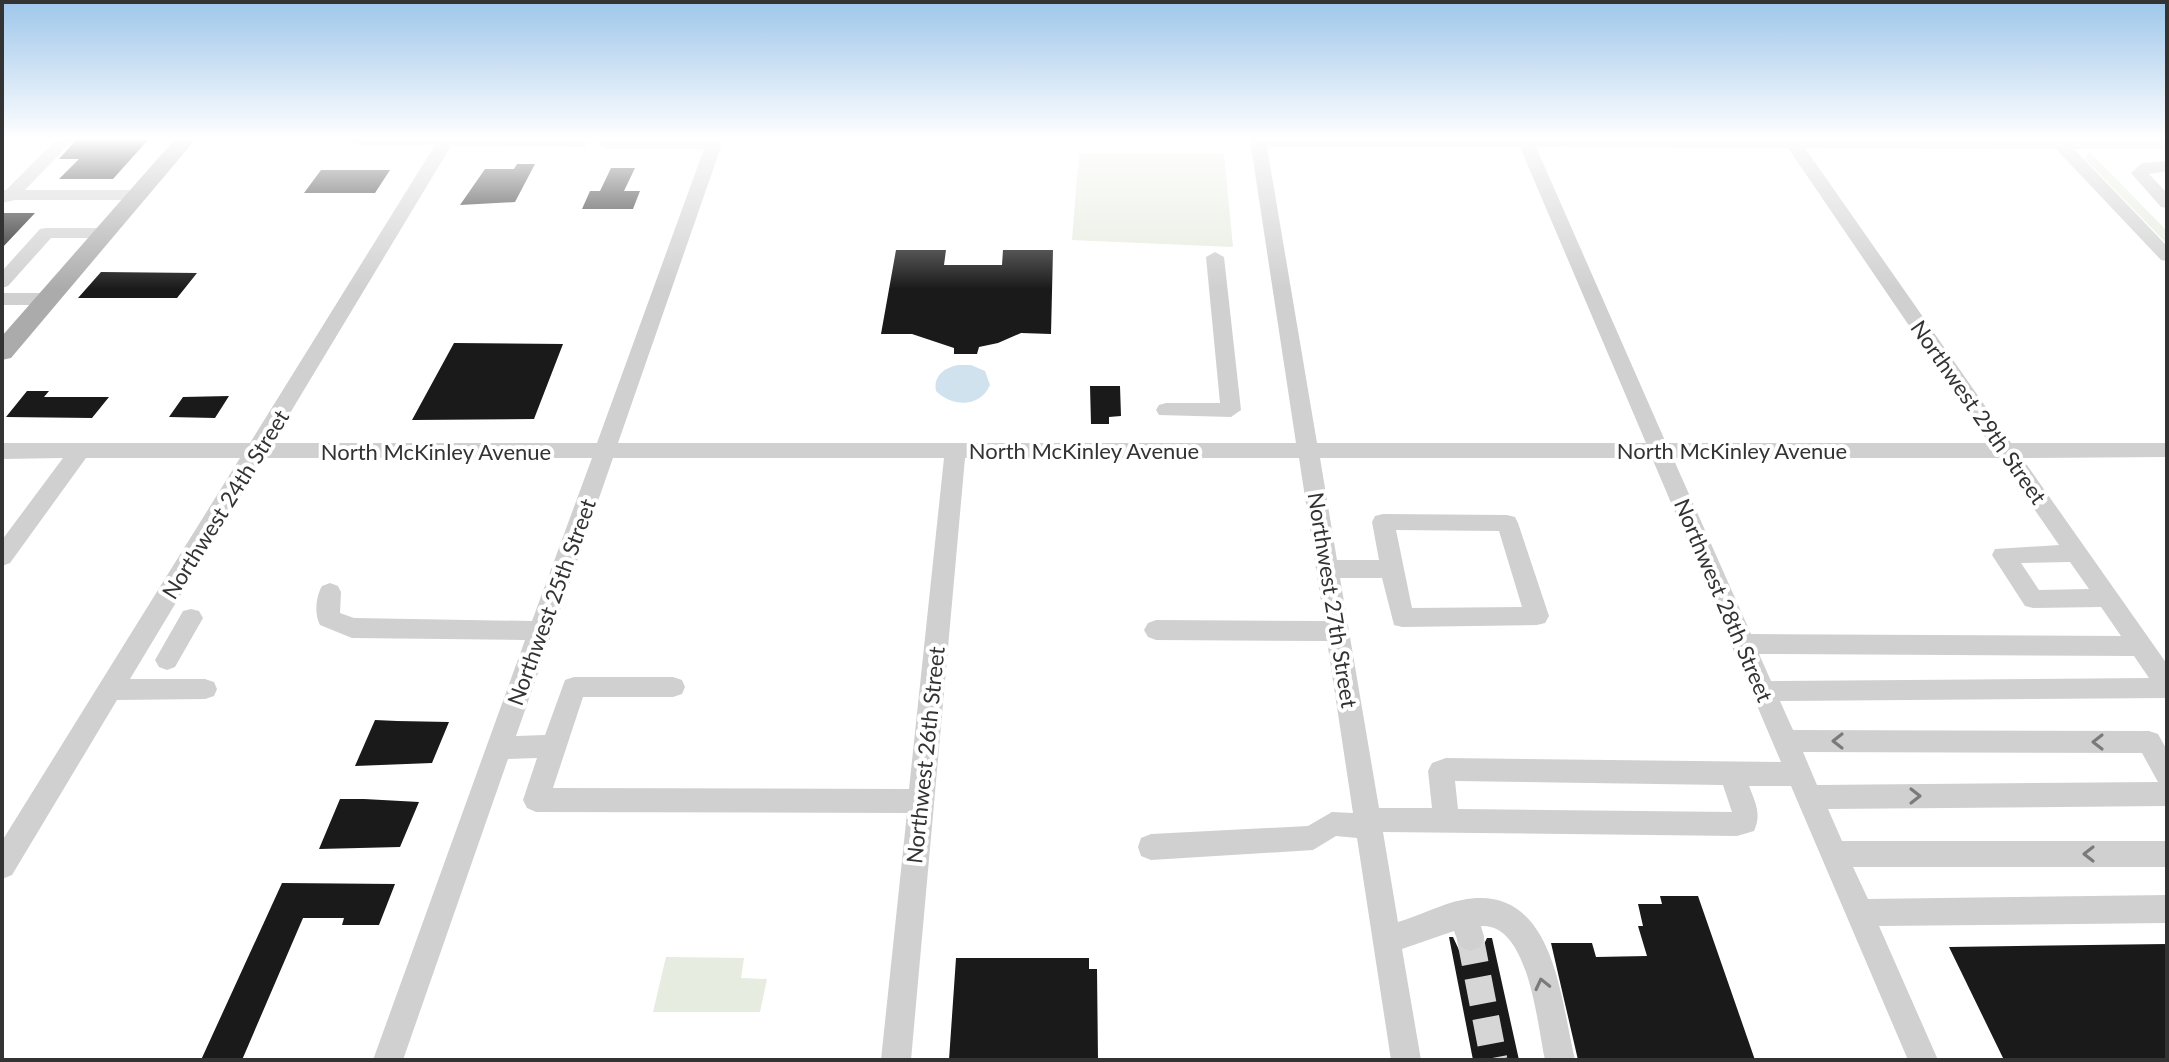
<svg xmlns="http://www.w3.org/2000/svg" width="2169" height="1062" font-family="Lato,sans-serif">
<style>
.green{fill:#e6ecdf}
.water{fill:#cfe2ee}
.building{fill:#1a1a1a}
.lines{fill:none;stroke-linecap:round;stroke-linejoin:round}
.minor-tunnel{stroke:#d6d6d6;stroke-width:27;stroke-dasharray:27 14;stroke-linecap:butt}
.minor{fill:#d0d0d0;fill-rule:evenodd}
.major{fill:#ababab;fill-rule:evenodd}
.oneway{stroke:#7a7a7a}
.labels{text-anchor:middle;dominant-baseline:central;stroke-width:8;stroke-linejoin:round;paint-order:stroke}
.street-label{font-size:22px;fill:#333;stroke:#fff}
</style>
<rect width="100%" height="100%" fill="#fff"/>
<path class="green" d="M2089,151L2167,231V244L2085,159Z
M1079,153L1224,154L1233,247L1072,240Z
M666,957L744,958L741,978L767,979L760,1012H653Z"/>
<path class="water" d="M958,365H971L985,371L990,385C980,408 952,407 936,391C933,376 944,368 958,365Z"/>
<path class="building" d="M76,140H148L113,179H59L79,159H59Z
M517,164H535L515,202L460,205L485,169H514Z
M611,168H635L624,191H640L633,209H582L590,191H600Z
M321,170H390L375,193H304Z
M2,213H35L2,248Z
M896,250H946L944,265H1002L1003,250H1053L1051,334L1021,333L998,343L979,347L977,354H954V348L912,334H881Z
M101,272L197,273L177,298H78Z
M454,343L563,344L534,419L412,420Z
M1090,386H1120L1121,416L1109,417V424H1091Z
M27,391H49L44,397H109L92,418L6,417Z
M229,396L215,418L169,417L183,397Z
M375,720L397,721L449,722L432,763L355,766Z
M340,799H364L419,802L400,847L319,849Z
M282,883L395,884L379,925H342L344,918H303L242,1060H201Z
M1660,896H1698L1755,1060H1578L1551,943H1592L1596,957L1647,956L1638,926H1643L1638,904H1662Z
M1449,937H1453L1459,950L1469,954L1481,950L1487,938H1492L1519,1060H1473Z
M2167,944V1060H2004L1949,947Z
M956,958H1089V969H1097L1098,1060H949Z"/>
<g class="lines">
<path class="minor-tunnel" d="M1470,937L1494,1060"/>
<path class="minor" d="M56,140H73L25,190H138L146,195L138,200H15L2,203V190H6Z
M348,140L591,142L583,147L451,146L272,443H597L704,149H606L598,144L602,140H718L722,144L618,443H1296L1250,140H2167V149H2074L2167,246V261L2161,260L2056,149L1805,148L2011,443H2167V457L2022,458L2167,664V698L1780,701L1793,730L2149,731L2158,734L2167,750V806L1828,809L1842,841H2167V867H1853L1868,899L2167,895V923L1879,926L1938,1060H1908L1791,786H1749C1755,802 1762,814 1754,831L1737,836L1383,832L1398,922C1419,916 1441,904 1462,900C1554,882 1560,997 1575,1060H1545C1537,1024 1529,923 1481,926L1484,937L1480,947L1470,951L1460,947L1454,931L1402,949L1421,1060H1391L1357,838L1336,836L1313,850L1151,860L1141,856L1138,847L1141,838L1151,834L1308,826L1332,812L1353,813L1327,641L1156,640L1148,637L1144,630L1148,623L1156,620L1324,621L1299,458H965L911,1060H881L907,813L536,812L527,808L523,800L537,758L508,759L403,1060H373L525,640L352,638L320,625C314,614 316,596 322,586L330,583L338,586L341,592L340,613L354,618L532,621L592,458H263L130,679H205L214,682L217,689L214,696L205,699L117,700L12,875L2,879V841L240,458H86L10,563L2,566V540L63,458L2,459V443H250L435,145H356ZM1267,147H1520L1646,443H1317ZM1536,147L1788,148L1989,443H1666ZM613,458H944L909,789L553,788L583,697H673L682,694L685,687L682,680L673,677H574L565,680L545,735L516,736ZM1320,458H1652L1781,762L1446,758L1432,763L1428,771L1432,808H1379L1340,578H1382L1394,625L1402,627L1537,625L1545,623L1549,616L1518,523L1515,517L1507,515L1383,514L1375,516L1372,522L1379,560H1337ZM1673,458H1999L2059,545L1995,549L1992,555L2025,606L2033,608L2101,607L2121,636L1751,634ZM1396,530L1499,531L1522,607L1412,608ZM2070,562L2089,589L2039,590L2021,563ZM1759,654L2134,656L2149,678L1771,681ZM1803,752L2142,753L2158,782L1817,785ZM1455,781L1723,785L1732,812L1458,809Z
M2167,161V171L2149,174L2167,193V208L2161,207L2131,173L2142,163Z
M46,228H105L114,233L105,238H51L8,286L2,288V271L40,229Z
M1215,252L1224,257L1241,410L1231,417L1159,415L1156,410L1159,405L1166,403H1220L1206,257Z
M2,293H48L57,299L48,305H2Z
M191,609L199,611L203,618L175,667L167,670L159,667L155,660L183,611Z"/>
<path class="major" d="M174,140H195L11,358L2,360V336Z"/>
</g>
<defs><path id="oneway-chevron" d="M-2-3.5L2.5 0L-2 3.5" fill="none" stroke-width="1.6" stroke-linecap="round" stroke-linejoin="round" transform="scale(2)"/></defs>
<g class="oneway">
<use href="#oneway-chevron" transform="translate(1838 741) rotate(-180)"/>
<use href="#oneway-chevron" transform="translate(2098 742) rotate(-180)"/>
<use href="#oneway-chevron" transform="translate(1915 796)"/>
<use href="#oneway-chevron" transform="translate(2089 854) rotate(-180)"/>
<use href="#oneway-chevron" transform="translate(1542 984) rotate(-103)"/>
</g>
<linearGradient id="sky" x2="0" y2="1"><stop stop-color="#9ec6ea"/><stop offset="0.48" stop-color="#fff"/><stop offset="1" stop-color="#fff" stop-opacity="0"/></linearGradient>
<rect width="2169" height="289" fill="url(#sky)"/>
<g class="labels">
<g class="street-label">
<text transform="translate(1979 412) rotate(55)">Northwest 29th Street</text>
<text x="1084" y="450">North McKinley Avenue</text>
<text x="1732" y="450">North McKinley Avenue</text>
<text x="436" y="451">North McKinley Avenue</text>
<text transform="translate(225 504) rotate(-58)">Northwest 24th Street</text>
<text transform="translate(1333 600) rotate(81)">Northwest 27th Street</text>
<text transform="translate(1724 600) rotate(67)">Northwest 28th Street</text>
<text transform="translate(551 602) rotate(-70)">Northwest 25th Street</text>
<text transform="translate(925 755) rotate(-84)">Northwest 26th Street</text>
</g>
</g>
<rect width="2169" height="1062" fill="none" stroke="#333333" stroke-width="8"/>
</svg>
